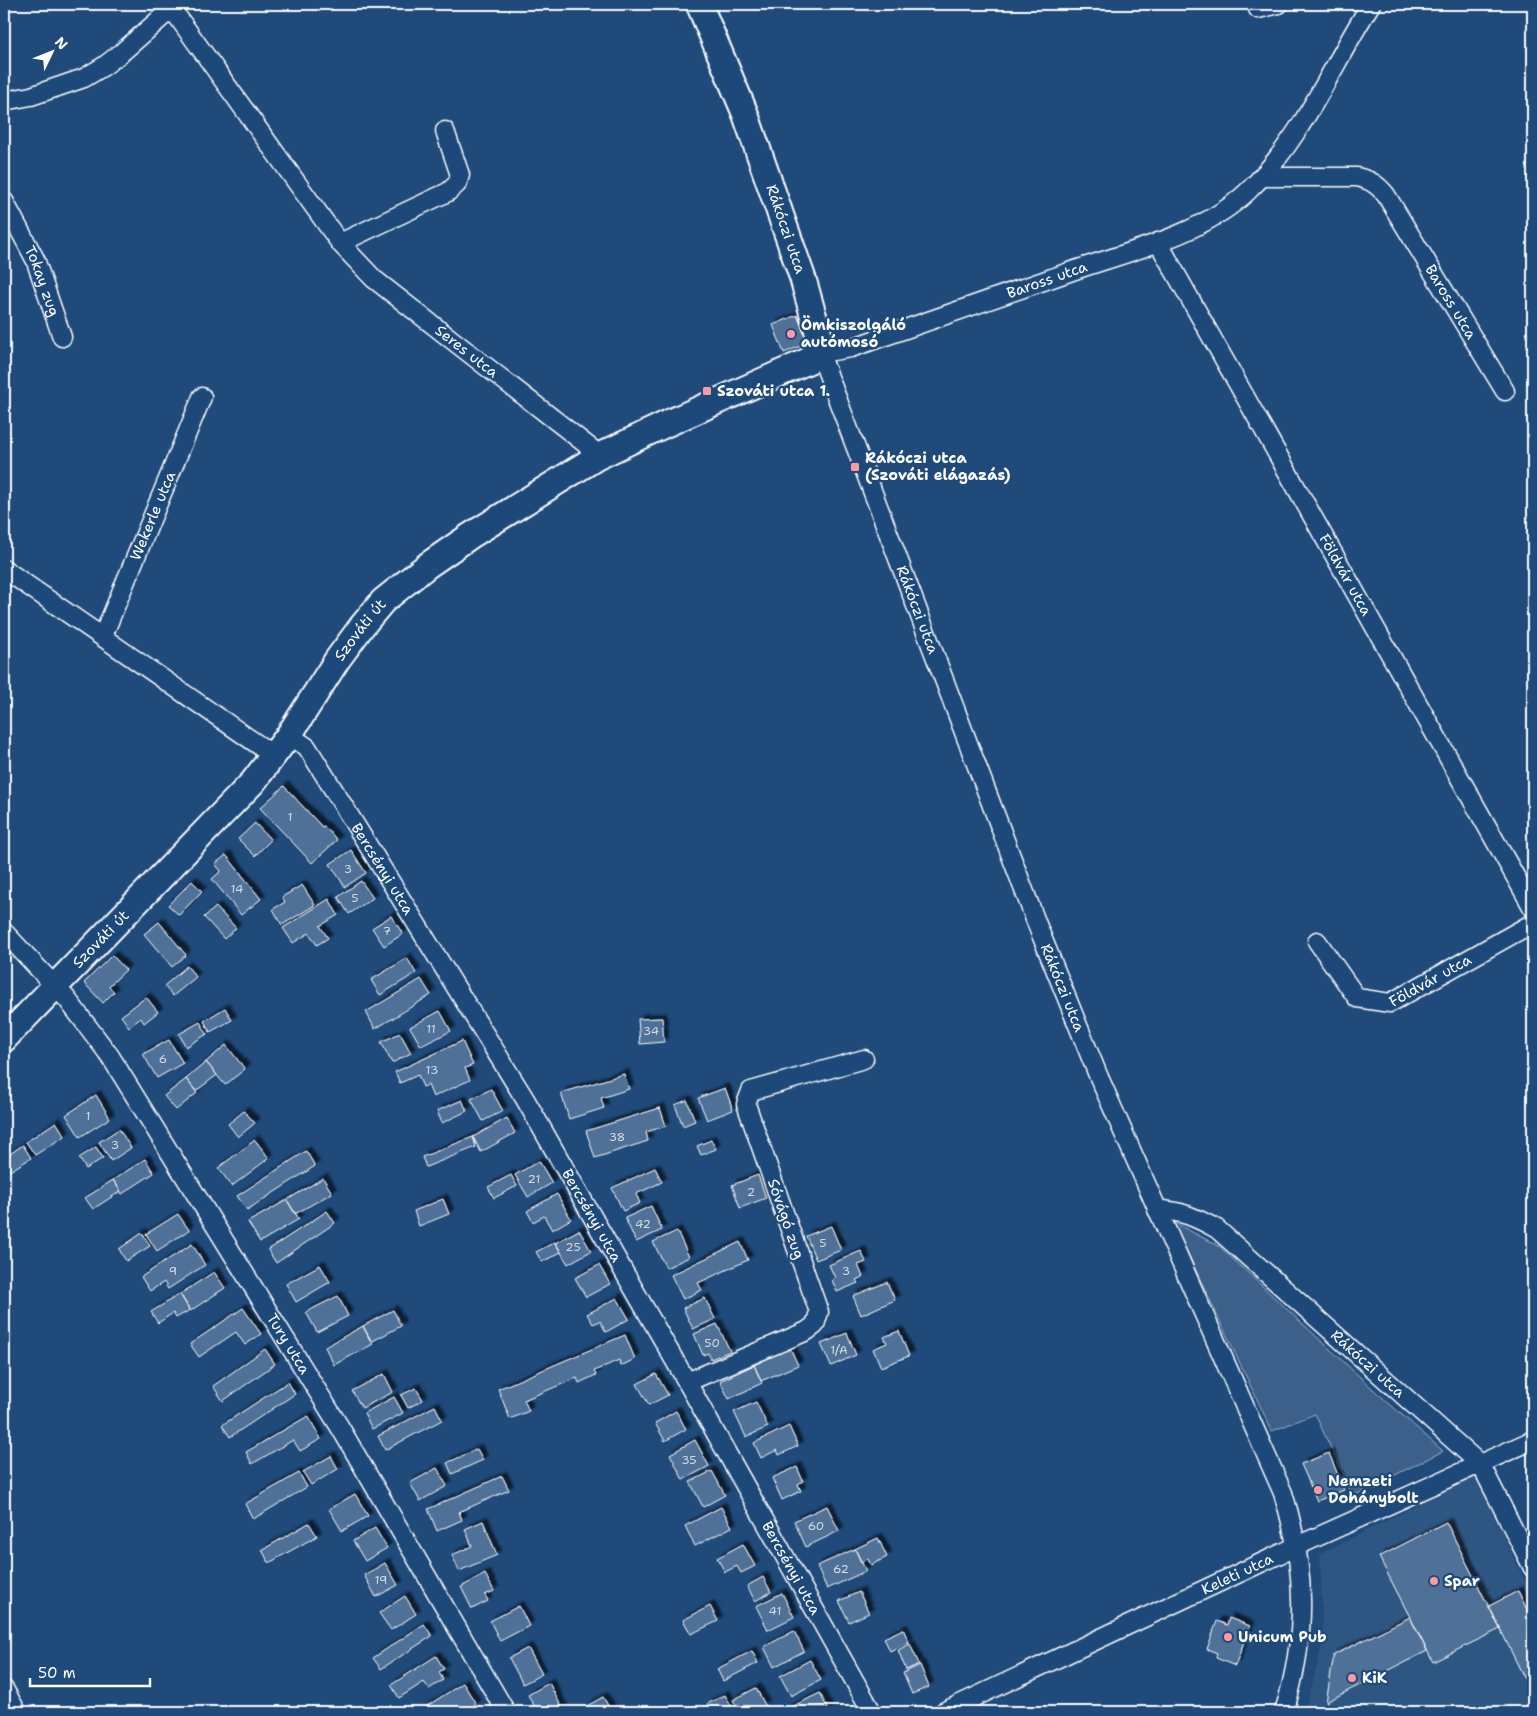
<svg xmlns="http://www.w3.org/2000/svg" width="1537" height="1716" font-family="'Shantell Sans',sans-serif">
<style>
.built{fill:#2e5683}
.park{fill:#3c618b;stroke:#9eb0c5}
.building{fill:#507197;stroke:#fff;filter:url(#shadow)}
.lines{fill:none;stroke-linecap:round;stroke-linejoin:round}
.minor-casing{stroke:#fff;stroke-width:21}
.secondary-casing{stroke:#fff;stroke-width:29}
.minor{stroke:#1f4a7a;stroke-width:18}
.secondary{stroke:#1f4a7a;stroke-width:25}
.poi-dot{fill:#ff9aa2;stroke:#1f4a7a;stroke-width:2}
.labels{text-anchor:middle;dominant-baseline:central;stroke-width:4.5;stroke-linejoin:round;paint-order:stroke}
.number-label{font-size:12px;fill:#d3dce5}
.street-label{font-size:15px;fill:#fff;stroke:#1f4a7a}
.poi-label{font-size:15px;font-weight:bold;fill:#fff;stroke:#1f4a7a;text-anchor:start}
</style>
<defs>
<filter id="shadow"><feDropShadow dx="4.5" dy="-4.5" stdDeviation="1" flood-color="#0009"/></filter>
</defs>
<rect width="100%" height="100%" fill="#1f4a7a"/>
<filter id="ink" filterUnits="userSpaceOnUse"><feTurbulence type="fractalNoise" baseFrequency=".02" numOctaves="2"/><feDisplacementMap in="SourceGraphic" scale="10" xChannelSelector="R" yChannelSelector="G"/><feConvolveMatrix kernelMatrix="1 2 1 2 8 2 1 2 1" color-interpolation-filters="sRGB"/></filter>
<g filter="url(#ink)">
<path class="built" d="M1475,1476L1533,1598V1712H1305L1323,1641L1320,1554Z"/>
<path class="park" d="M1173,1222L1219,1246L1374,1390L1443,1451L1353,1496L1315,1414L1272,1431Z"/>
<path class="building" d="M797,315L808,343L784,353L773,325Z
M284,786L322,827L324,826L337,840L312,863L260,808Z
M255,823L271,840L255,856L238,839Z
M351,850L366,873L345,887L330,864Z
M226,855L261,899L241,915L212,879L221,871L215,864Z
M192,881L202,891L179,915L168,905Z
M361,881L373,898L349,914L338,897Z
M302,885L315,905L282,925L273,909L285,902L282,897Z
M329,899L338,915L320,926L328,938L317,945L309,933L293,943L283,928Z
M216,907L236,928L224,939L204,917Z
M391,916L403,934L384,946L372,928Z
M159,922L186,955L172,967L144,934Z
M112,955L126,970L109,986L114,992L103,1003L84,983Z
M407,958L416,973L380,995L371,980Z
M187,966L196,977L173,996L164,986Z
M421,979L431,995L375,1029L366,1012Z
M146,997L158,1012L144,1023L141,1018L129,1027L121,1016Z
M225,1008L232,1020L210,1032L204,1021Z
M440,1011L451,1031L421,1046L410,1027Z
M662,1018L664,1042L640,1044L638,1019Z
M200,1022L207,1034L186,1047L179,1034Z
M400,1033L411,1053L392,1063L381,1042Z
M169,1040L183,1063L157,1078L143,1054Z
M462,1041L473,1065L465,1068L470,1080L433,1097L428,1085L423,1087L418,1075L400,1083L395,1072Z
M226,1045L245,1069L225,1085L206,1062Z
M206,1062L217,1075L196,1091L186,1079Z
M624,1074L629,1089L601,1098L604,1108L569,1119L561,1093Z
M186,1079L197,1093L176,1110L164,1096Z
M725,1088L733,1110L707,1120L698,1098Z
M491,1089L503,1111L483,1121L471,1099Z
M96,1095L110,1118L80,1137L66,1115Z
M462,1100L467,1111L442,1123L437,1111Z
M687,1100L695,1121L683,1126L675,1105Z
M660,1108L666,1126L646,1132L648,1141L595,1158L586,1131Z
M244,1111L255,1123L238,1137L228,1124Z
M507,1118L515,1133L481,1152L473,1137Z
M56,1122L65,1136L35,1155L26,1142Z
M119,1129L131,1148L111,1161L99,1142Z
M473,1137L476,1147L426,1167L422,1157Z
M255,1140L269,1158L232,1186L218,1168Z
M711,1140L716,1149L701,1155L697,1146Z
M23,1145L31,1158L10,1171L4,1161V1158Z
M96,1147L103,1158L86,1169L79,1158Z
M306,1151L315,1166L247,1210L237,1196Z
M145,1159L154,1173L122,1194L113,1180Z
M539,1161L552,1183L528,1197L515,1175Z
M655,1168L662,1182L636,1194L640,1203L623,1211L612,1188Z
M511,1175L517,1186L494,1198L488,1187Z
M758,1175L766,1198L740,1208L732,1185Z
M323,1178L332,1193L295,1214L287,1200Z
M113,1180L121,1191L93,1209L85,1198Z
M557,1194L571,1219L552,1230L544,1216L533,1222L527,1211Z
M443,1199L449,1214L419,1226L414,1211Z
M287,1200L299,1219L260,1242L248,1222Z
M651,1206L662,1230L636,1242L625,1218Z
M327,1211L335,1223L276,1263L268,1250Z
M178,1214L189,1230L157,1251L146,1234Z
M831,1226L841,1250L816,1260L806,1236Z
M579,1230L591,1251L568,1264L555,1243Z
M677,1231L689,1257L666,1268L653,1242Z
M142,1233L150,1246L126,1261L119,1249Z
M555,1242L561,1252L542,1262L536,1252Z
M740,1242L748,1260L698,1283L702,1290L683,1299L671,1275Z
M192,1244L205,1265L168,1289L164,1282L150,1291L141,1277Z
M861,1251L866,1262L858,1265L863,1277L856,1280L858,1283L837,1292L832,1280L835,1278L829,1265Z
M320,1265L330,1282L296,1302L286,1284Z
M599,1265L610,1284L586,1297L575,1278Z
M214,1272L225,1288L190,1311L180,1294Z
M887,1282L895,1300L861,1315L853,1296Z
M180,1294L190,1310L176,1318L173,1313L158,1323L151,1312Z
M338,1296L348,1316L317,1332L306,1312Z
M617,1298L629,1319L606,1332L600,1321L593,1324L587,1314Z
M705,1298L715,1319L693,1329L683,1308Z
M243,1308L261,1334L245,1345L236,1332L199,1357L190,1344Z
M393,1310L401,1326L371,1342L363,1326Z
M717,1324L730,1351L711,1359L708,1353L703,1355L694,1334Z
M363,1326L373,1344L334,1365L325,1347Z
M899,1331L909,1356L881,1367L873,1349L887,1343L884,1337Z
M847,1333L856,1355L831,1366L821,1344Z
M625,1335L635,1359L621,1366L619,1360L594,1371L596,1375L579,1383L577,1378L524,1400L529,1411L510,1419L498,1389Z
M790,1348L798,1365L761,1381L754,1365Z
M265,1349L275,1364L223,1401L213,1386Z
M754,1365L762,1383L729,1399L720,1381Z
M384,1374L393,1392L362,1408L352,1391Z
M656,1374L668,1395L649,1405L637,1384Z
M288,1382L295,1394L230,1437L222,1425Z
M416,1388L423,1400L408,1408L401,1395Z
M394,1397L403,1413L372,1429L364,1413Z
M756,1402L768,1427L746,1437L734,1412Z
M435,1406L442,1420L385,1450L378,1436Z
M676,1411L686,1429L665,1441L655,1423Z
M308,1416L321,1439L300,1451L293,1440L252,1464L246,1452Z
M789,1426L798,1446L779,1455L777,1450L761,1458L754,1443Z
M695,1440L709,1466L683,1480L670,1454Z
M477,1449L483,1460L452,1474L447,1463Z
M1329,1453L1344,1490L1317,1501L1301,1464Z
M331,1456L338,1469L311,1485L303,1472Z
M797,1467L803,1481L798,1484L801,1491L782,1500L772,1478Z
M437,1468L447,1486L420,1501L410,1483Z
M712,1471L725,1495L703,1507L690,1482Z
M299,1473L307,1487L253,1519L245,1504Z
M502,1476L509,1490L459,1512L462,1520L437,1531L428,1509Z
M355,1494L368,1516L342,1531L329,1509Z
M827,1506L839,1531L806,1547L794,1521Z
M721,1507L732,1527L695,1546L685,1526Z
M483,1521L497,1555L459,1571L452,1555L472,1546L465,1529Z
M1446,1522L1500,1629L1433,1662L1379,1557Z
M309,1523L317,1536L269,1563L262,1550Z
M375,1528L387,1548L365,1561L353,1541Z
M878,1538L887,1557L871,1565L868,1559L861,1562L855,1549Z
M743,1544L755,1566L741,1573L737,1566L725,1572L717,1558Z
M855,1549L866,1571L827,1589L817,1566Z
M385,1563L398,1585L376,1597L364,1575Z
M485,1574L494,1591L485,1595L488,1601L472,1609L461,1587Z
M763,1577L771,1592L755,1601L747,1586Z
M1518,1591L1533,1622V1696L1489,1606Z
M859,1592L869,1613L849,1622L839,1601Z
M782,1593L794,1617L768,1630L756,1606Z
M405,1596L416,1614L391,1630L379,1613Z
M519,1606L529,1626L500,1641L490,1621Z
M710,1606L718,1621L691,1634L683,1620Z
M1410,1617L1427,1651L1326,1702L1334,1655Z
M1229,1618L1250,1626L1235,1666L1216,1658L1217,1653L1207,1649L1217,1621L1227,1625Z
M424,1624L432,1636L381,1669L373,1658Z
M903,1629L909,1642L890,1651L884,1638Z
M794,1631L804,1651L774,1667L764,1647Z
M910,1644L919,1664L906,1670L898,1650Z
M528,1648L542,1674L523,1684L509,1658Z
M752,1651L758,1663L723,1681L717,1669Z
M436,1656L444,1669L439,1672L443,1680L429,1689L424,1682L399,1698L391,1685Z
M810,1660L821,1680L791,1696L780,1676Z
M920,1665L929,1687L912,1694L903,1673Z
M463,1683L476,1704L463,1712L459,1706L451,1712L448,1707L440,1712H426L424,1708Z
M549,1683L563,1710L559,1712H538L528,1695Z
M756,1688L765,1705L751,1712H740L733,1700Z
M820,1693L829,1712H786L785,1710Z
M725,1695L732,1707L722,1712H711L707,1704Z
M603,1697L612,1712H590L587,1706Z"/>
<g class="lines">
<defs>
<g id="minor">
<path id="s1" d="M172,9L340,243L374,279L592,449L597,457"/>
<path d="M1258,9L1279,4"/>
<path d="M4,101L31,96L84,78L104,66L121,53L177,4"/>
<path id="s2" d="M1262,177H1357C1370,180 1377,184 1386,195L1505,391"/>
<path id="s3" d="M4,201L35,259L62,337"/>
<path id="s4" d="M1158,242L1533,908"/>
<path d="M340,243L448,192L457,184L460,175L445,131"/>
<path id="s5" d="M818,348L1038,927L1098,1075L1283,1493C1307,1569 1307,1637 1284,1712"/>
<path id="s6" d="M818,348L833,351L851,348C925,322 999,297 1072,271C1130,251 1202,235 1247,192C1302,140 1331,67 1371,4"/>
<path d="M4,569L273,755"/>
<path id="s7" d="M103,636L202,397"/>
<path id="s8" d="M289,735L307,747L525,1099L687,1382L872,1712"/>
<path id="s9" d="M4,932L67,999L110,1056L341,1429L506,1712"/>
<path id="s10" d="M1317,941L1357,998L1390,1003L1533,923"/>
<path id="s11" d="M1157,1210C1180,1210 1197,1218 1217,1229L1481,1465L1533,1568"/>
<path d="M687,1382L807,1331L815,1325L819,1312L746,1104L751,1091L864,1059"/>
<path d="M4,1689L17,1712"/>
<path id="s12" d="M943,1712L1297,1546L1533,1440"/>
</g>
<g id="secondary">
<path id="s13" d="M4,1039L253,782L289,735L337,660L362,626L383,601L428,565L470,536L597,457L666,424L810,360L818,348L820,339L803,279L745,113L699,4"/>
</g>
</defs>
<use href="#minor" class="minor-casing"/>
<use href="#secondary" class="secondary-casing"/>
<use href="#minor" class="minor"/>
<use href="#secondary" class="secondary"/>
</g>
</g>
<g class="poi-dot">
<circle cx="791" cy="334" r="5"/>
<rect x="702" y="386" width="10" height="10" rx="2.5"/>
<rect x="850" y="462" width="10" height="10" rx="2.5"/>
<circle cx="1318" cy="1490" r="5"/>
<circle cx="1434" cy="1581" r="5"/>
<circle cx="1228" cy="1637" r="5"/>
<circle cx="1352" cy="1678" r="5"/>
</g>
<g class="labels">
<g class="number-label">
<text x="290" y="817">1</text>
<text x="348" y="869">3</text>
<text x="237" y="889">14</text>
<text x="355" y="898">5</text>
<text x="387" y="931">7</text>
<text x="431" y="1029">11</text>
<text x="651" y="1031">34</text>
<text x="163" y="1059">6</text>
<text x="432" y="1070">13</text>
<text x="88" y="1116">1</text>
<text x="617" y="1137">38</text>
<text x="115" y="1145">3</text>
<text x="534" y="1179">21</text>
<text x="751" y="1192">2</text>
<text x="643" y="1224">42</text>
<text x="823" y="1243">5</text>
<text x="573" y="1247">25</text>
<text x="173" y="1271">9</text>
<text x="846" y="1271">3</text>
<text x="712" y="1343">50</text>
<text x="839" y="1350">1/A</text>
<text x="689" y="1460">35</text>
<text x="816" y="1526">60</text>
<text x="841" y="1569">62</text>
<text x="381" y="1580">19</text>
<text x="775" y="1611">41</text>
</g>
<g class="street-label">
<text transform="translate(786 229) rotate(71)">Rákóczi utca</text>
<text stroke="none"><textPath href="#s6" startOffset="241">Baross utca</textPath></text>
<text stroke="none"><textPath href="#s3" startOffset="89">Tokay zug</textPath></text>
<text stroke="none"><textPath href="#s2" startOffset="255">Baross utca</textPath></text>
<text stroke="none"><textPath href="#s1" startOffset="455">Seres utca</textPath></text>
<text stroke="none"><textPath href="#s7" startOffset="130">Wekerle utca</textPath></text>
<text stroke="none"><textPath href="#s4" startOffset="382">Földvár utca</textPath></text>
<text stroke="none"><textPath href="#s5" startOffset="280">Rákóczi utca</textPath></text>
<text stroke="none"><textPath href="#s13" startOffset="544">Szováti út</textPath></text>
<text stroke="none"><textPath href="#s8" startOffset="165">Bercsényi utca</textPath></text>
<text stroke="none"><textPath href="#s13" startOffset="139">Szováti út</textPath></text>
<text stroke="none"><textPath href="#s10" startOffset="149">Földvár utca</textPath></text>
<text stroke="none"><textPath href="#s5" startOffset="685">Rákóczi utca</textPath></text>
<text stroke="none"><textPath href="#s8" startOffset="570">Bercsényi utca</textPath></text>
<text transform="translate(786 1219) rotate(71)">Sóvágó zug</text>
<text stroke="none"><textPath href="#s9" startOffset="502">Tury utca</textPath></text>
<text stroke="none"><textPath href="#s11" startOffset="266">Rákóczi utca</textPath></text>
<text stroke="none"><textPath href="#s8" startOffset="975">Bercsényi utca</textPath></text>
<text stroke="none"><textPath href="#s12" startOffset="325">Keleti utca</textPath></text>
</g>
<g class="poi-label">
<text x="801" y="325">Ömkiszolgáló<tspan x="801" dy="17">autómosó</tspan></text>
<text x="717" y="391">Szováti utca 1.</text>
<text x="865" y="458">Rákóczi utca<tspan x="865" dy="17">(Szováti elágazás)</tspan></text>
<text x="1328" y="1481">Nemzeti<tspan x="1328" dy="17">Dohánybolt</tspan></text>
<text x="1444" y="1581">Spar</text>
<text x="1238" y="1637">Unicum Pub</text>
<text x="1362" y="1678">KiK</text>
</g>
</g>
<rect width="1537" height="1716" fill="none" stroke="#1f4a7a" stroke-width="20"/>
<rect x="10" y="10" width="1517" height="1696" fill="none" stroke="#fff" stroke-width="2" filter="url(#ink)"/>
<g transform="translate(52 52) rotate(47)" stroke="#1f4a7a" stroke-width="4" paint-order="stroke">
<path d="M0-4L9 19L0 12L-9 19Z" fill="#ffffff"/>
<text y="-8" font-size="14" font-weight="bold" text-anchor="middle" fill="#ffffff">N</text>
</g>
<path d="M30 1678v8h120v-8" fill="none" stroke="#ffffff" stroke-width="2.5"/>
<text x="38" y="1678" font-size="15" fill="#ffffff" stroke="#1f4a7a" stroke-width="4" paint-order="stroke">50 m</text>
</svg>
